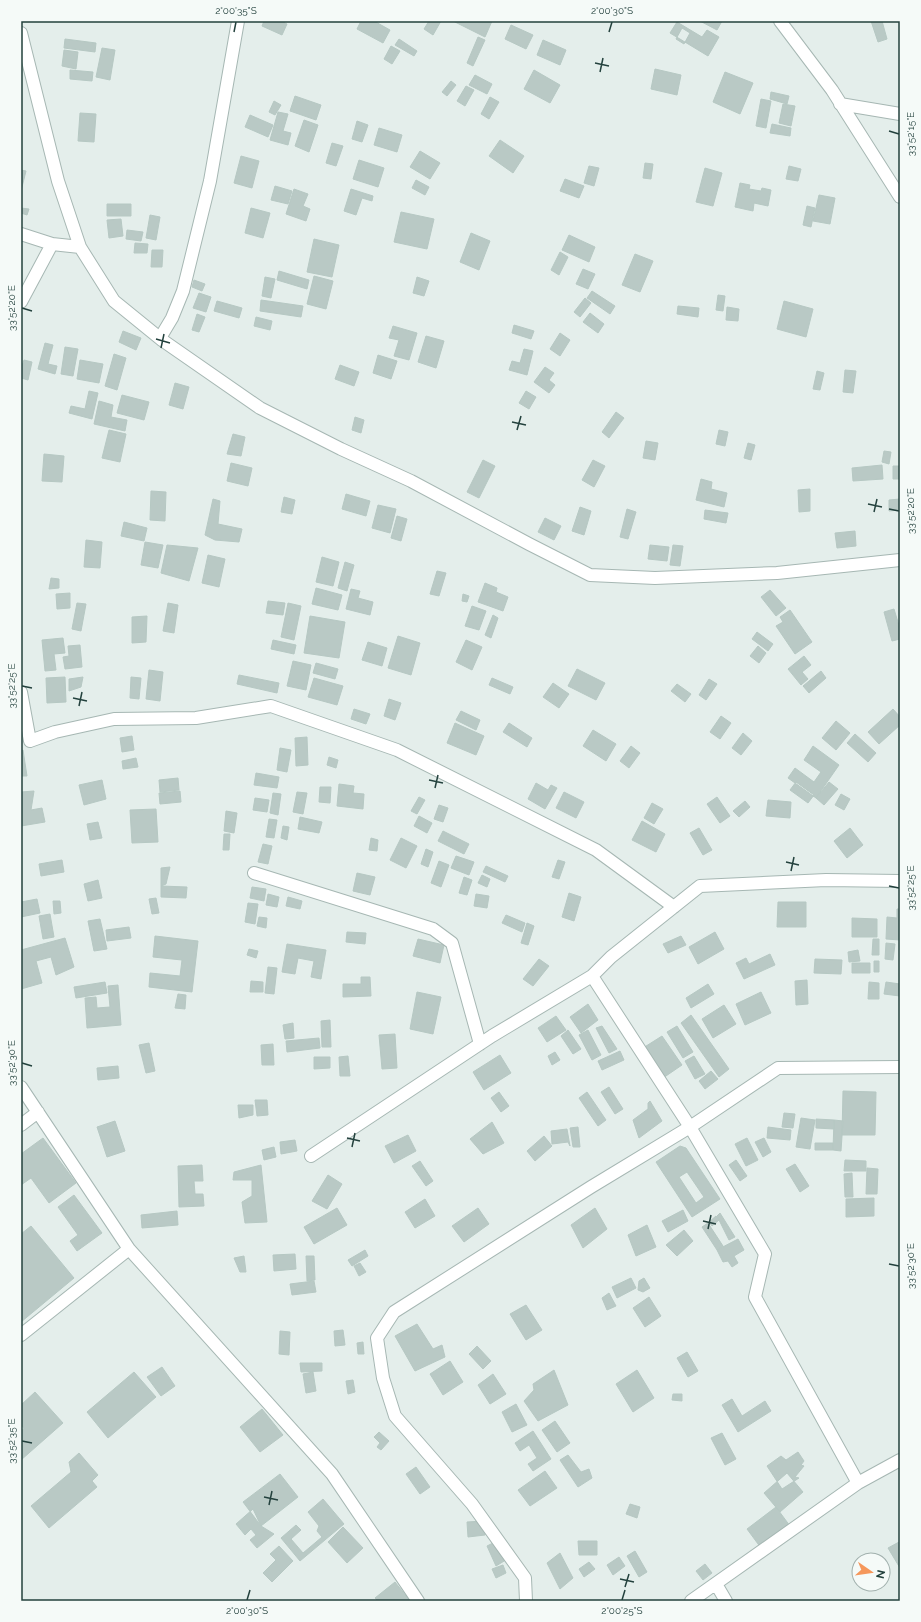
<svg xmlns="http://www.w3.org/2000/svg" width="921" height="1622" font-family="Raleway,sans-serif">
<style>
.building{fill:#b9c9c5;stroke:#b6c8c3;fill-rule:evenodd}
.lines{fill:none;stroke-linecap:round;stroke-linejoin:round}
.street-casing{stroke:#a6b7b3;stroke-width:14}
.street{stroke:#fff;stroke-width:12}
.ticks{fill:none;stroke:#23413d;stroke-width:1.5}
.neatline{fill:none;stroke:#23413d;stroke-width:1.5}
.ticks-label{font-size:10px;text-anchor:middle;fill:#23413d}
</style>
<rect width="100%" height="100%" fill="#e4eeeb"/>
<path class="building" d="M264,21H281L287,24L282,35L262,26Z
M361,21H374L390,30L383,43L357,29Z
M429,21H441L433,35L424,29Z
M453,21H492L485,37Z
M700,21H722L717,30Z
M871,21H882L887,39L878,42Z
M677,22L702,37L707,30L719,37L708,56L670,33Z
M511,25L533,35L526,49L505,39Z
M682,28L690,33L684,44L676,39Z
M478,37L485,40L473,66L467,63Z
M65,39L96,43L95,52L64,48Z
M399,39L417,51L414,56L395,45Z
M543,40L566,50L560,65L537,55Z
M391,46L400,51L392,64L384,59Z
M102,48L115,50L110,80L96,77Z
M64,50L78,52L76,69L62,66Z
M655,69L681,75L677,95L651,89Z
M70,70L93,72L92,81L70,79Z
M534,70L560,85L550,103L524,89Z
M725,72L753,83L740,114L713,102Z
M475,75L492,84L487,94L469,85Z
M451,81L456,85L447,96L442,92Z
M466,86L474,90L465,106L457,101Z
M771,92L789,96L787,104L770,99Z
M295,96L321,105L316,120L290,111Z
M490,97L499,102L489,119L481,114Z
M761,99L771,101L766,128L756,126Z
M274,101L281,105L275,115L269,112Z
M783,104L795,106L791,126L779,123Z
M278,112L288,114L283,131L291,133L288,145L270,140Z
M80,113L96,114L94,142L78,141Z
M250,115L273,125L268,137L245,127Z
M304,120L318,125L309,152L295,146Z
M357,121L368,125L362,142L352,139Z
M772,124L791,128L790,136L770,133Z
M379,128L402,135L397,152L374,145Z
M500,140L524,156L513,173L489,156Z
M332,143L343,146L336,166L326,163Z
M420,151L440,163L430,179L410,167Z
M241,156L259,161L252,188L234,183Z
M359,160L384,168L378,187L353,179Z
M645,163L653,164L651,179L643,178Z
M589,166L599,168L594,186L584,183Z
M789,166L801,169L798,181L786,179Z
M705,168L722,173L713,206L696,202Z
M21,170L26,171L21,191Z
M565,179L584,186L579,198L560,191Z
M416,180L429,187L425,195L412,188Z
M740,183L750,185L749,189L761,191L762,188L771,190L768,206L754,203L753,211L735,207Z
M275,186L292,191L288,204L271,200Z
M294,189L308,194L303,206L310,209L306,221L286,214Z
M351,189L373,196L372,201L362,198L356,215L344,211Z
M819,195L835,198L830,224L813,221Z
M107,204H131V216H107Z
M807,206L815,208L811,227L803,225Z
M21,208L29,209L27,215L21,213Z
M251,208L270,213L263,238L245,233Z
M401,212L434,219L427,249L394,242Z
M150,215L160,217L156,240L146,238Z
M121,219L123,236L109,238L107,220Z
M127,230L143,232L141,241L126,239Z
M471,233L490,241L479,270L460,262Z
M569,235L595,247L589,262L562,250Z
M314,239L339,245L332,277L307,272Z
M135,243L148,244L147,253H134Z
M152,250H163L162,267H151Z
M560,252L568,257L559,275L551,270Z
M635,254L653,261L640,292L622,285Z
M583,269L595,274L588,289L576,284Z
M279,271L309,280L307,289L277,280Z
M314,276L333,281L326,309L307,304Z
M265,277L275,279L271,298L262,296Z
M417,277L429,281L424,296L413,293Z
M194,280L205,284L202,291L192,287Z
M592,291L615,306L610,314L587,298Z
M199,293L211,297L206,312L193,308Z
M718,295L725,296L723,311L716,310Z
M585,298L591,303L580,317L574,312Z
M261,300L303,306L301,317L260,311Z
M217,301L242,308L239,318L214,311Z
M784,301L813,309L806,337L777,329Z
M678,306L699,308L698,317L677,314Z
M727,307L739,309L738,321L726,320Z
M590,313L604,324L598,333L583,322Z
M197,314L205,317L199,332L192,330Z
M256,317L272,321L270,330L254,326Z
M514,325L534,331L531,339L512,333Z
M393,326L417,333L409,360L394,356L399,340L389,338Z
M123,331L141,338L136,350L119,342Z
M560,333L570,340L560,356L550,349Z
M426,336L444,341L436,368L418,362Z
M45,343L53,345L48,364L57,366L55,374L38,369Z
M65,347L78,349L73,376L61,374Z
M524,349L533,351L527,375L509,370L512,361L520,363Z
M114,354L126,358L117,390L105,386Z
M378,355L397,361L391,379L373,373Z
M24,360L32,362L28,380L21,378V369Z
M80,360L103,364L99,383L77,379Z
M340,365L359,372L354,386L335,379Z
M545,367L554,373L549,380L555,385L549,393L534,382Z
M845,370L856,371L853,393L843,392Z
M817,371L824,373L820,390L813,389Z
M175,383L189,387L183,409L169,405Z
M89,391L98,393L92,419L69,413L71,406L85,409Z
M526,391L536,397L529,409L519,403Z
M122,395L149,402L144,420L117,413Z
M99,401L113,405L111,417L127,420L125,431L94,424Z
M616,412L624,418L609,438L602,432Z
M355,417L364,420L361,433L352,430Z
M109,430L126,434L120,462L102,458Z
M719,430L728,432L725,446L716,444Z
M233,434L245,437L241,456L227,454Z
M646,441L658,443L655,460L643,458Z
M748,443L755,445L751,460L744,458Z
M884,451L891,452L889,464L882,462Z
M44,454L64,456L62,482L42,481Z
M483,460L495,466L479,498L467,492Z
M593,460L605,466L594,487L582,480Z
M231,463L252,468L248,486L227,481Z
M882,465L883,479L853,481L852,468Z
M893,466H900V479H893Z
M701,479L712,482L711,489L727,493L724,507L696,500Z
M810,489V511L799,512L798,490Z
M151,491L166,492L165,521L150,520Z
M346,494L370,501L366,516L342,509Z
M284,497L295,500L292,514L281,512Z
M213,499L220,501L218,524L242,529L239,542L215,540L205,535Z
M900,499V510L889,511V500Z
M378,505L396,509L390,533L372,528Z
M580,507L591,511L584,535L572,531Z
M627,509L636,512L628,539L620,537Z
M705,510L728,513L726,523L704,519Z
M397,516L407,519L401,541L391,538Z
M545,518L561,526L554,540L538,532Z
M124,522L147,528L144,541L121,536Z
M855,531L856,546L837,548L835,533Z
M86,540L102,542L100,568L84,567Z
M145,542L163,545L158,568L141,565Z
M167,545L198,548L189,581L161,573Z
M650,545L669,547L667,561L648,559Z
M673,545L683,546L680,566L670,565Z
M208,555L225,559L219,587L202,583Z
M322,557L339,562L333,586L316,582Z
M345,562L354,565L347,591L338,588Z
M437,571L446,573L439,596L430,594Z
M51,578L59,579V588L49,589Z
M485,583L497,588L496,592L508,597L503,611L478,602Z
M316,588L342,595L338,610L312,604Z
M351,589L360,591L358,598L373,602L370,615L346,609Z
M770,590L786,608L776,616L761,597Z
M70,593V608L57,609L56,594Z
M463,594L469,596L467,602L462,601Z
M268,601L285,603L283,615L266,613Z
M77,603L86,604L81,631L72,629Z
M168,603L178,605L174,633L163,631Z
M288,603L301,606L294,640L281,637Z
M472,606L486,611L479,630L465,626Z
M894,609L900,629V639L892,641L884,612Z
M790,610L812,642L795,654L776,626L783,622L780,617Z
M493,615L498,618L491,638L485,635Z
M147,616L146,642L132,643V617Z
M310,616L345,622L339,658L304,653Z
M757,632L773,644L768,651L752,639Z
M398,636L420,643L411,675L388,668Z
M63,638L65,653L54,654L56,670L45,671L42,640Z
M273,640L296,645L294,654L271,649Z
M466,640L482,647L472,670L456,662Z
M368,642L387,648L382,666L362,660Z
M80,645L82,667L65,669L63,657L69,656L68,646Z
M758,646L766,653L759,663L750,656Z
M804,656L811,665L802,672L808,679L801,685L788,669Z
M293,661L311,665L306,690L287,686Z
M316,663L338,669L335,679L313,673Z
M577,669L605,683L596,700L568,686Z
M149,670L163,672L160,701L146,699Z
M821,671L826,678L809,693L803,686Z
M239,675L279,683L277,693L237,684Z
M65,677L66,702L47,703L46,678Z
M83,677L81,687L69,691V679Z
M131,677L141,678L139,699L130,698Z
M314,678L343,686L337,705L308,697Z
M492,678L513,687L510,694L489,685Z
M709,679L717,684L706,700L699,695Z
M553,683L569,694L559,708L543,697Z
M677,684L691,694L685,702L671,691Z
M389,699L401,703L395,720L384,716Z
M354,709L370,714L366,724L351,719Z
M893,709L900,717V725L879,744L868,732Z
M461,711L480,720L476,730L456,720Z
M721,716L731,723L720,739L710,732Z
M836,721L850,733L836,750L822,738Z
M455,723L484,736L476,755L447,743Z
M509,723L532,738L527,747L503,732Z
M593,730L616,744L606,761L583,746Z
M743,733L752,741L741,755L732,748Z
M855,734L876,753L868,762L847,743Z
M132,736L134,750L122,752L120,738Z
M307,737L308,765L296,766L295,738Z
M631,746L640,753L629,768L620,761Z
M813,746L839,765L816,798L788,778L795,768L814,782L821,772L804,760Z
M280,748L291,750L287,772L277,770Z
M23,750L27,776H21V751Z
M329,757L338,760L336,768L327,765Z
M136,758L138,767L123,769L122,761Z
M256,773L279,777L277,788L254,785Z
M178,778L179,790L160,792L159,780Z
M102,780L106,799L84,805L79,785Z
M796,782L814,795L808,803L790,790Z
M829,782L838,789L824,805L816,798Z
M536,783L548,790L551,785L557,788L545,809L528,799Z
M339,784L354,786L353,793L364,794L363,809L337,806Z
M320,787H331L330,803L319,802Z
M34,791L31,810L42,808L45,822L21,826V792Z
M180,791L181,802L160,804L159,793Z
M297,792L307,793L303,814L293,812Z
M564,792L584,802L576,818L556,808Z
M273,793L281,794L278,815L270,813Z
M841,794L850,799L844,810L835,805Z
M419,797L425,800L417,814L411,811Z
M717,797L730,816L720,823L707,804Z
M255,798L269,800L267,812L253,810Z
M768,800L791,802L790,818L766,816Z
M745,801L750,807L739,817L733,811Z
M652,803L663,809L654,824L644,818Z
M439,805L448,808L443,822L434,819Z
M156,809L158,842L132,843L130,810Z
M226,811L237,813L234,833L224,831Z
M419,816L432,823L427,833L414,826Z
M300,817L322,822L319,833L298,829Z
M269,819L277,820L274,838L266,837Z
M642,821L665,834L656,852L632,840Z
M98,822L102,838L90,840L87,824Z
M283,826L289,827L287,840L281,838Z
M699,828L712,850L703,855L690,833Z
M850,828L863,845L847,858L834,841Z
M443,831L469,844L464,854L438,841Z
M224,834H230L229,850H223Z
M371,838L378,840L377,851L369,850Z
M401,838L417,846L406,868L390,860Z
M263,844L272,846L268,864L258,862Z
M426,849L433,852L428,867L421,864Z
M456,856L474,862L469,875L451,868Z
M62,860L64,872L41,876L39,864Z
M558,860L565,862L559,879L552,877Z
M439,861L449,865L441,887L431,883Z
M486,866L508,876L505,882L483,872Z
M170,867L166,884L161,886V868Z
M357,873L375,877L370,895L353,891Z
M482,875L490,879L487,887L478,883Z
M464,877L472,880L467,895L459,893Z
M98,880L102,898L88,901L84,884Z
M161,886L187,887L186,898L161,897Z
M252,887L266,889L264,901L250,898Z
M569,893L581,897L574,921L562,917Z
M268,894L279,897L277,907L266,905Z
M476,894L489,896L487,908L474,906Z
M288,897L302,901L300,909L286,906Z
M156,898L159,913L152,914L149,899Z
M37,899L40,913L21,917V902Z
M53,901H60L61,913L54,914Z
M778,902H806V927H777Z
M248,903L258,904L255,924L245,922Z
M897,909H900V940L886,939L887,917L897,918Z
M50,914L54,937L43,939L39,916Z
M506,915L525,923L522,932L502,923Z
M259,917L267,918L266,928L257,926Z
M852,918L877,919V937H852Z
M100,919L107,949L94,951L88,921Z
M527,923L534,926L528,945L521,943Z
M129,927L131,938L107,941L106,930Z
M347,932L366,933L365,944L346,942Z
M715,932L724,949L698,964L689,947Z
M155,936L198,941L192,992L149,987L150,973L180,976L182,960L153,957Z
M681,936L686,945L668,953L663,944Z
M65,938L74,967L56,975L51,957L36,961L42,983L21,989V950Z
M418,939L444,945L440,963L413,956Z
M873,939H879V955H872Z
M886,943L895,944L893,960L885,959Z
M287,944L326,950L321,979L311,977L314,961L298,958L295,974L282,972Z
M249,949L258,951L256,958L247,955Z
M858,950L860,961L849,962L848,952Z
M770,954L775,965L744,979L736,963L746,958L749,964Z
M539,959L549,966L533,986L523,979Z
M815,959L842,960L841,974L814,973Z
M874,961H879V972H874Z
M852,963H870V973H852Z
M268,967L277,968L274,994L265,993Z
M361,977H370L371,996L343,997V984H361Z
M807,980L808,1004L796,1005L795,981Z
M251,981L263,982V992H250Z
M105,982L107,993L76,998L74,987Z
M869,982L879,983V999H868Z
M886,982L900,984V996L884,994Z
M708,984L714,994L691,1008L686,998Z
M118,985L121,1025L87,1028L85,998L96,997L97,1008L110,1007L108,986Z
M417,992L441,997L433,1034L410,1029Z
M761,992L771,1013L745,1025L736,1004Z
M178,994L186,995L185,1009L175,1008Z
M588,1004L598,1020L581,1033L570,1017Z
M724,1005L736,1024L713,1038L702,1019Z
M691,1015L729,1069L719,1077L681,1023Z
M556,1016L566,1030L547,1042L538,1028Z
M330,1020L331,1047H322L321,1021Z
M293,1023L294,1038L285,1039L283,1025Z
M602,1026L617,1049L609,1053L596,1028Z
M677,1026L693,1052L683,1058L667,1032Z
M568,1030L581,1049L573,1054L561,1036Z
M588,1030L601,1055L592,1060L579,1035Z
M395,1034L397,1068L382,1069L379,1035Z
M662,1036L682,1065L663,1078L643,1048Z
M319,1038L320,1048L287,1052L286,1041Z
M149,1043L155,1071L146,1073L139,1045Z
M273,1044L274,1065H262L261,1045Z
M620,1051L624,1060L602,1070L598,1061Z
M555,1052L560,1060L552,1065L548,1056Z
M500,1055L511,1073L484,1090L473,1072Z
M348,1056L350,1076H340L339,1057Z
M694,1056L705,1074L695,1079L685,1061Z
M314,1057H330V1068L314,1069Z
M118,1066L119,1078L98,1080L97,1068Z
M711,1071L718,1079L705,1089L699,1081Z
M609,1087L623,1109L615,1114L601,1092Z
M843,1091L876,1092L875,1135H842Z
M499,1092L509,1106L501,1112L491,1098Z
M587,1092L606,1120L598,1126L579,1098Z
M255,1100H267L268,1115L257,1116Z
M650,1101L662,1121L639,1138L633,1120L648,1109V1103Z
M238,1105H253V1115L239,1118Z
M784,1113L795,1114L793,1128L782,1127Z
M801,1118L815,1120L810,1149L796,1147Z
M816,1119L834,1120V1129L816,1128Z
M834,1120L843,1121L841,1151L833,1150Z
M115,1121L125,1151L107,1157L97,1127Z
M492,1122L504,1143L483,1154L470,1139Z
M578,1127L580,1147H573L570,1128Z
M768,1127L791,1130L790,1140L767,1138Z
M567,1129L570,1146L568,1142L552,1144L551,1131Z
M408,1135L416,1151L394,1163L385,1146Z
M544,1136L552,1146L535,1161L527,1151Z
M43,1138L76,1183L49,1203L31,1178L21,1185V1154Z
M747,1138L758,1160L746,1166L735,1144Z
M764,1138L771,1152L763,1157L755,1142Z
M295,1140L297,1151L281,1154L280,1142Z
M815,1143H833V1150H815Z
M680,1146L686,1148L720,1199L692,1217L656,1162ZM687,1172L704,1197L696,1203L679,1177Z
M274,1147L276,1157L264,1160L262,1150Z
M736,1160L747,1176L740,1181L729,1165Z
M845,1160L866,1161V1171H844Z
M420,1161L433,1181L426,1186L412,1166Z
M795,1164L809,1186L800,1192L786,1169Z
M202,1165L203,1181H194L195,1194H203L204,1206L179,1207L178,1166Z
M261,1165L267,1222L245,1223L242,1202L252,1196V1180H233L234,1172Z
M867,1168L878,1169L877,1194H866Z
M852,1173L853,1197H845L844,1174Z
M328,1175L342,1184L327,1209L312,1201Z
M74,1195L102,1233L77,1251L70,1241L78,1235L58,1207Z
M874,1198V1216L846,1217V1199Z
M425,1199L435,1216L415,1228L405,1212Z
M337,1208L347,1225L314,1244L304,1227Z
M478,1208L489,1224L464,1242L452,1226Z
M595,1208L607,1229L583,1248L571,1225Z
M683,1210L688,1221L668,1232L662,1221Z
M177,1211L178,1225L142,1228L141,1215Z
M720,1213L735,1237L729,1240L717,1216Z
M716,1216L719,1220L712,1226L709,1222Z
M708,1223L723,1246L717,1250L702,1227Z
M647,1225L656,1247L636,1256L628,1235Z
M31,1226L74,1278L21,1322V1234Z
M684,1230L693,1241L677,1256L666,1245Z
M738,1239L744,1250L734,1256L738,1263L732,1267L728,1261L723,1262L717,1250Z
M365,1250L368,1256L352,1266L348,1260Z
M295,1254L296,1269L274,1271L273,1255Z
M244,1256L246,1272H240L234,1258Z
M306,1256H314L315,1280L307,1281Z
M360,1263L366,1272L359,1276L354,1266Z
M631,1278L636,1288L617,1298L612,1287Z
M644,1278L650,1288L643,1292L638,1290L639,1281Z
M314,1281L316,1292L292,1295L290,1284Z
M609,1293L616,1306L607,1310L602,1298Z
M649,1297L661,1316L645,1327L633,1308Z
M526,1305L542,1330L526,1340L510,1314Z
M417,1324L433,1349L442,1345L445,1357L415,1371L395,1336Z
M343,1330L345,1345L335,1346L334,1331Z
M280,1331L290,1332L289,1355L279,1354Z
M363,1342L364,1354H358L357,1343Z
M477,1346L491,1361L483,1369L469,1354Z
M687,1352L698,1371L688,1377L677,1358Z
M450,1361L463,1382L443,1395L430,1374Z
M300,1363H322V1371L301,1372Z
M162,1367L175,1386L161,1396L147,1377Z
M554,1370L568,1405L538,1421L524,1401L534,1390L533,1384Z
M637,1370L654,1398L633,1412L616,1384Z
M134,1372L156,1397L108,1438L87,1412Z
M313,1372L316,1391L306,1393L303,1374Z
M493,1374L506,1394L490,1404L478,1385Z
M353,1380L355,1392L348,1394L346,1381Z
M35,1392L63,1423L21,1460V1431L24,1429L21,1423V1405Z
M673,1394H682V1401L672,1400Z
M732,1399L742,1416L765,1401L771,1411L738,1432L722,1405Z
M516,1404L527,1425L512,1432L502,1412Z
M262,1409L283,1435L260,1452L240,1427Z
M555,1421L570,1443L557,1452L542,1430Z
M533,1431L551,1459L533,1471L528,1464L537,1458L529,1445L520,1451L515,1443Z
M379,1432L389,1441L381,1450L377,1447L380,1443L374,1437Z
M722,1433L736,1459L725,1465L711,1438Z
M798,1452L804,1461L801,1465L804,1466L795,1477L799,1478L782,1489L767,1466L781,1456L786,1460Z
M79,1453L98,1475L92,1481L97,1487L49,1528L31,1506L71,1472L69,1462Z
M568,1455L581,1472L589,1469L592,1478L578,1487L560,1460Z
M416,1467L430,1487L420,1494L406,1474Z
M545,1471L557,1488L530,1506L518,1490Z
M787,1473L803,1492L780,1512L764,1493Z
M280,1474L298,1497L261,1526L243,1502Z
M323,1499L344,1524L300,1561L281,1538L296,1525L301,1530L291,1539L303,1553L322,1537L317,1531L319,1526L308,1512Z
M630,1504L640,1507L637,1518L626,1514Z
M776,1507L790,1526L761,1548L747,1529Z
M253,1509L261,1526L274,1534L257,1548L250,1540L256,1535L251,1529L245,1535L236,1524Z
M483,1521L485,1535L468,1537L467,1522Z
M343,1527L363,1548L347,1563L328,1542Z
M497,1541L509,1558L496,1566L487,1546Z
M578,1541H597V1555H579Z
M899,1542L900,1543V1568L888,1548Z
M279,1546L293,1561L272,1582L263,1573L276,1560L270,1554Z
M635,1551L647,1572L639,1577L627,1556Z
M560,1553L573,1578L560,1589L547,1563Z
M619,1557L625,1566L613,1575L607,1565Z
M589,1562L595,1569L584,1577L579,1569Z
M705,1564L712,1573L703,1580L696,1571Z
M503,1565L506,1573L496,1578L492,1569Z
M395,1582L410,1601H378L375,1598Z"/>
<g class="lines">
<defs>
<path id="street" d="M780,21L832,90L900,197
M21,33L58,181L80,247L114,301L162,340L260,408L341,449L411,481L529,544L590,575L655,578L777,573L900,560
M840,104L900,114
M21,234L52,244L80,247
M21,302L52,244
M160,338L172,318L183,291L210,181L238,21
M21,692L30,741L55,732L114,719L196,718L271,706L397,750L596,850L674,907
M254,873L433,929L452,943L480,1044
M592,976L690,1127L765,1254L755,1297L858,1483
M21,1087L129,1249L332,1474L418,1601
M21,1125L38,1112
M311,1156L492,1036L592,976L611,957L700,886L826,880L900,881
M21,1335L129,1249
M716,1584L726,1601
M526,1601L525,1578L472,1504L395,1416L383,1378L377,1338L394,1312L591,1187L690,1127L778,1068L900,1067
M691,1601L858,1483L900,1460"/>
</defs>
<use href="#street" class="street-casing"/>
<use href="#street" class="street"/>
</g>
<path class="ticks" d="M234,32L236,22M609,32L612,22M595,63L609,66M600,72L603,58M889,131L899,134M22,308L32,311M156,339L170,343M161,348L164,334M512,422L526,425M517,430L521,416M868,504L882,507M889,509L899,511M874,512L877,499M22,686L32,688M73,698L87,701M79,706L82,692M429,780L443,783M435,788L438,775M786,862L799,865M791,871L794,857M889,886L899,888M22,1063L32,1066M347,1138L360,1141M352,1147L355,1133M703,1221L716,1224M708,1229L711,1215M889,1264L899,1266M22,1441L32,1443M264,1497L278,1500M269,1505L272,1491M620,1579L634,1582M625,1587L629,1574M247,1600L250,1590M622,1600L625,1590"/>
<rect width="921" height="1622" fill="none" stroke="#f5faf8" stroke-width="44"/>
<g transform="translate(871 1572) rotate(103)"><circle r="19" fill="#f5faf8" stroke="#a1b0ad"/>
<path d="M0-3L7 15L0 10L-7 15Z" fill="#f5975b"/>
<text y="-6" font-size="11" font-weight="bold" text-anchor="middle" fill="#23413d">N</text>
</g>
<rect x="22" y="22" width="877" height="1578" class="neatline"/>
<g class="ticks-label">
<text x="236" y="14">2°00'35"S</text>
<text x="612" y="14">2°00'30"S</text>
<text transform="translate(910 134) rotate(-90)" y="4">33°52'15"E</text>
<text transform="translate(11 308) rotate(-90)" y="4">33°52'20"E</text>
<text transform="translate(910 511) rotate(-90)" y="4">33°52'20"E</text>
<text transform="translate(11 686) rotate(-90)" y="4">33°52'25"E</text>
<text transform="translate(910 888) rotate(-90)" y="4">33°52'25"E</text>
<text transform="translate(11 1063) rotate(-90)" y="4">33°52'30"E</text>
<text transform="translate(910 1266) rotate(-90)" y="4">33°52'30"E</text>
<text transform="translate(11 1441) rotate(-90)" y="4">33°52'35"E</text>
<text x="247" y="1614">2°00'30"S</text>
<text x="622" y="1614">2°00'25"S</text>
</g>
</svg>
